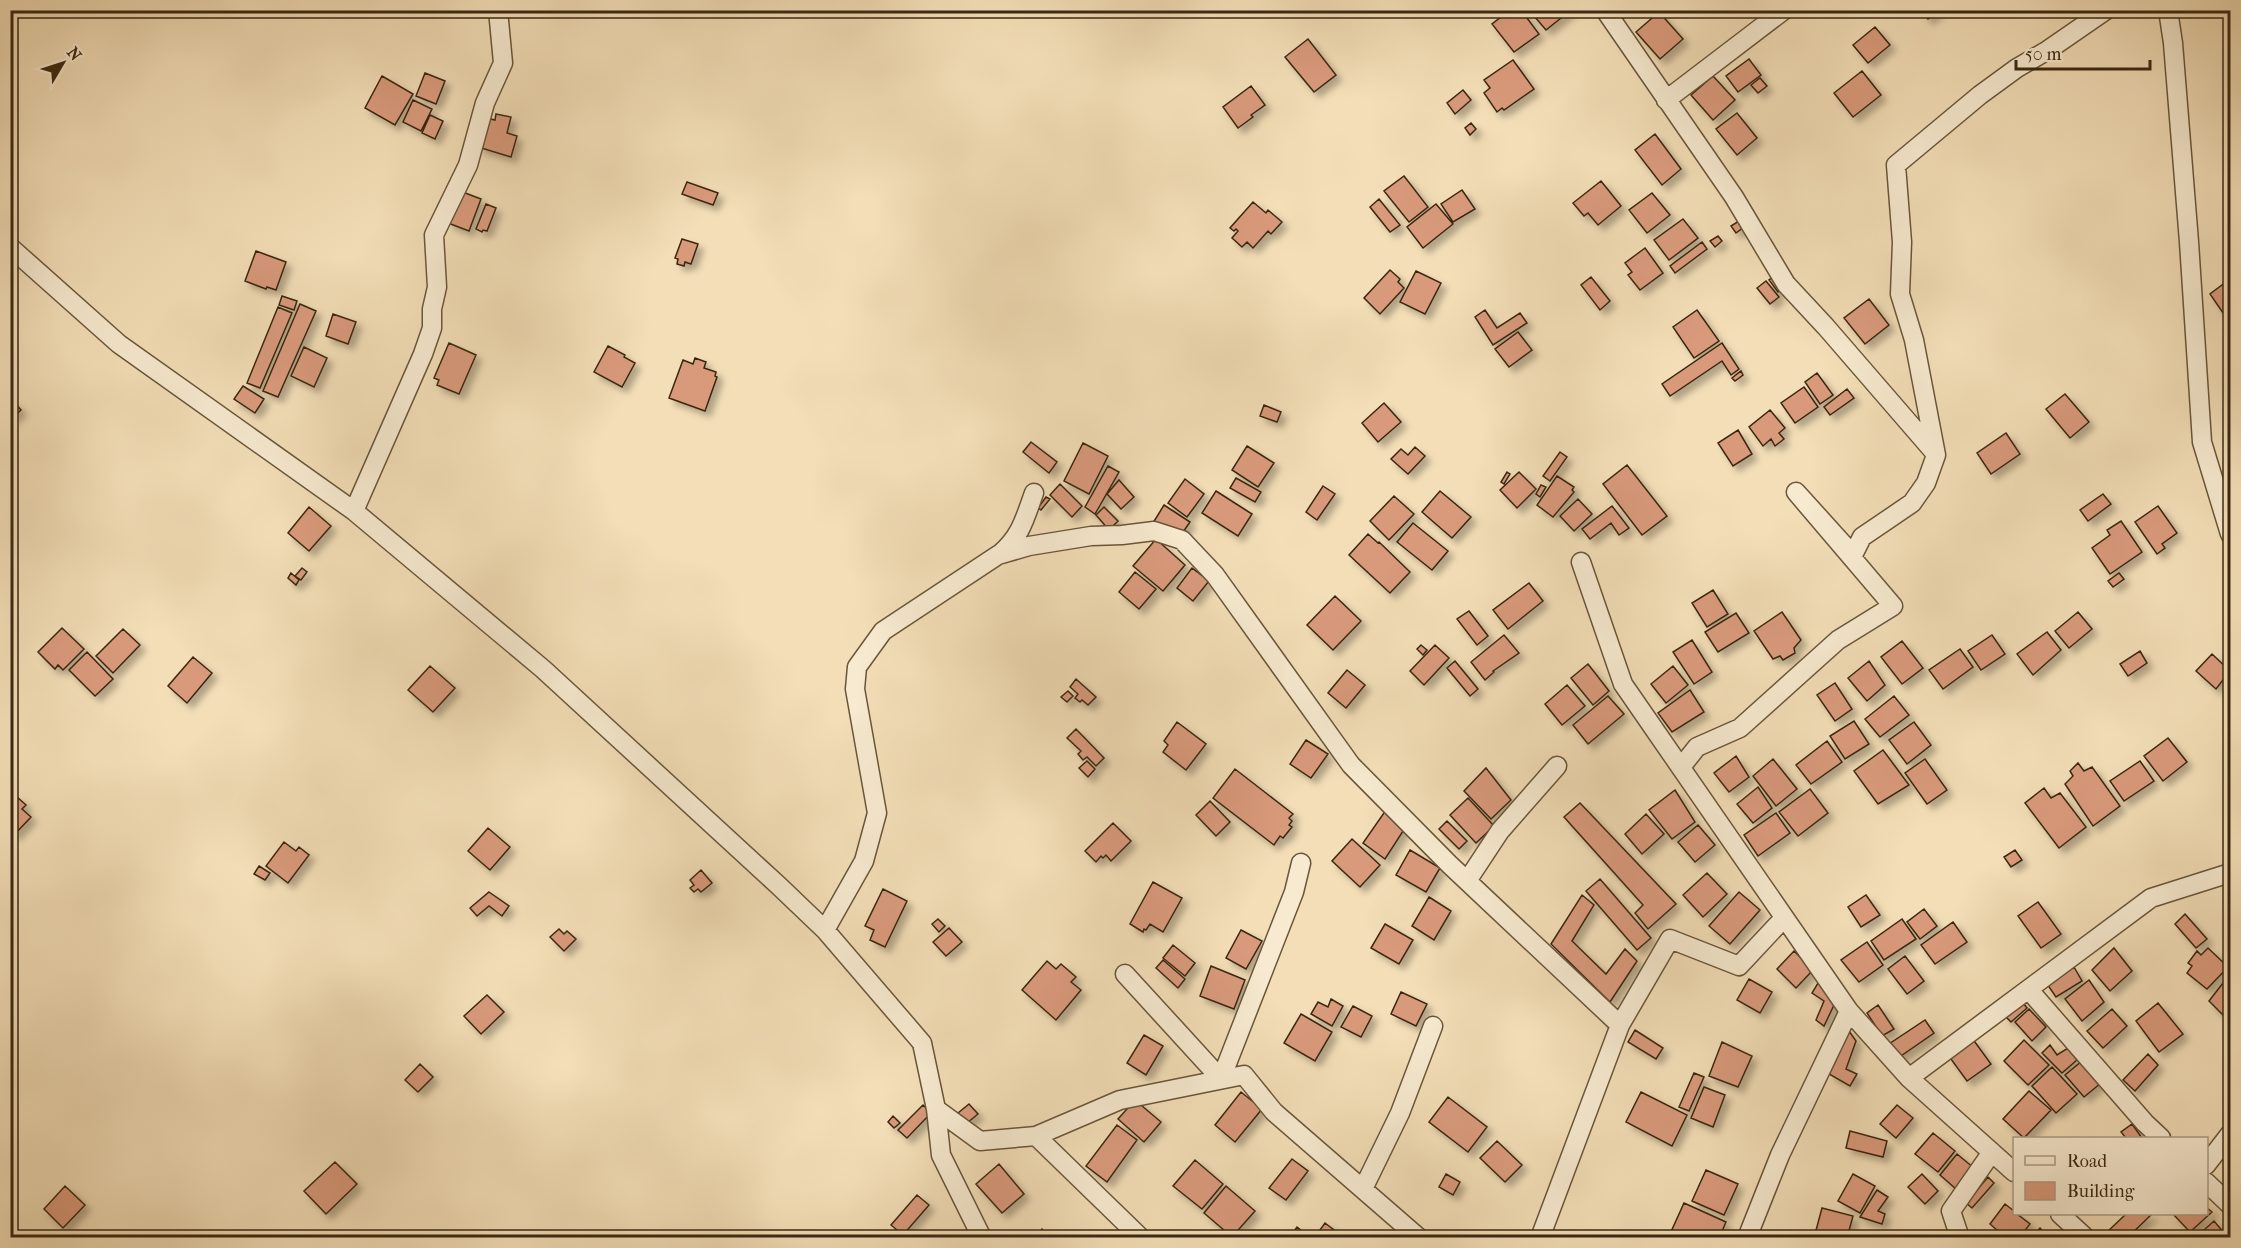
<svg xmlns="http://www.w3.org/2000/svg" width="2241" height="1248" font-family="'IM FELL French Canon',serif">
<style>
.building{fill:#d99a7b;stroke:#3b2810;stroke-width:1.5;filter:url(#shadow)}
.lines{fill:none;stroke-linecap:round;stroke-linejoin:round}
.minor-casing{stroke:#69563a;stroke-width:21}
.minor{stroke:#f7ead0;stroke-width:18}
</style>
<defs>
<filter id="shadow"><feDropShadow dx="5.5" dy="5.5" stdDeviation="3" flood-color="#0004"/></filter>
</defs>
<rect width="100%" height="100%" fill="#f3deb7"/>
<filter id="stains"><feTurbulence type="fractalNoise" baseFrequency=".00333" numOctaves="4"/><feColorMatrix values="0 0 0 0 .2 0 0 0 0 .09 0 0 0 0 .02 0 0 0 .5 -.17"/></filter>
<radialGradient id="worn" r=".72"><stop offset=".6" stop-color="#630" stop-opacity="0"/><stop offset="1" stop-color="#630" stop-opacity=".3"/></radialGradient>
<path class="building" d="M1510,10H1521L1539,34L1514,52L1492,24Z
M1529,10H1571L1546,30Z
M1921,10H1939L1928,19Z
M1659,12L1683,39L1660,59L1636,32Z
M1875,27L1890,45L1868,63L1853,45Z
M1308,39L1336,75L1314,92L1285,57Z
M1749,59L1761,75L1738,92L1726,76Z
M1513,60L1534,89L1504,110L1502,108L1497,112L1484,93L1490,88L1484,80Z
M1862,71L1881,95L1853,117L1834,93Z
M425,73L445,81L436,104L416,96Z
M382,76L413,94L395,125L365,108Z
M1713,76L1735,100L1713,120L1691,95Z
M1760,78L1767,86L1758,93L1751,85Z
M1251,86L1265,105L1251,115L1253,117L1238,128L1223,107Z
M1463,90L1471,100L1455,114L1447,103Z
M413,100L432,109L421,131L403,122Z
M1737,113L1757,138L1737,155L1716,129Z
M496,114L511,117L507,133L517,136L511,157L478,147L486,118L495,120Z
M430,115L443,121L435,139L422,133Z
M1471,123L1476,129L1470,135L1465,128Z
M1655,134L1681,169L1662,185L1635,150Z
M1404,176L1428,207L1409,222L1384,191Z
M1601,181L1621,206L1598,225L1588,213L1584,216L1573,203Z
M687,182L718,193L713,205L682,194Z
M1462,190L1475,209L1453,222L1441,204Z
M460,191L481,199L469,231L448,223Z
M1652,193L1670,215L1647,233L1629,210Z
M1379,199L1400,225L1390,232L1370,207Z
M1253,202L1266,213L1268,210L1282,222L1271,234L1268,231L1253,248L1247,242L1242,247L1232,238L1238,231L1236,229L1234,231L1230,228Z
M486,204L496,208L487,231L483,230L482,232L476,229Z
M1436,204L1453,224L1423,248L1407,227Z
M1683,219L1698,238L1669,260L1654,240Z
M1739,221L1744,227L1736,233L1731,226Z
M1718,236L1722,241L1715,247L1710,241Z
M682,239L698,244L691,264L685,262L684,266L677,264L678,259L675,258Z
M1702,242L1707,249L1675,273L1670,266Z
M1645,248L1663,273L1640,290L1628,275L1632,272L1625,263Z
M256,251L286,262L276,290L267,287L266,289L245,281Z
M1390,270L1400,279L1398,282L1404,288L1380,314L1364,298Z
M1416,271L1441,283L1425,314L1400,302Z
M1774,276L1783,288L1778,292L1769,280Z
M1591,277L1610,301L1600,310L1581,285Z
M2230,279V323L2210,294Z
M1766,281L1779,297L1770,304L1757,288Z
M282,296L297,301L294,310L279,305Z
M1869,299L1889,325L1865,344L1844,318Z
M300,304L316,311L278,397L263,391Z
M278,307L292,313L260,388L247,383Z
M1485,310L1497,328L1520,313L1527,323L1493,345L1475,317Z
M1697,310L1719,341L1694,358L1673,327Z
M333,314L356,322L348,344L326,336Z
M1518,332L1532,350L1509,367L1495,349Z
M449,343L476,355L459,394L437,385L439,380L434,378Z
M1722,343L1739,369L1731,375L1722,361L1670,396L1662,384Z
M608,346L625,355L624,357L635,363L622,387L594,372Z
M304,347L327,358L314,387L291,376Z
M695,358L706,362L704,368L716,372L715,376L717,377L705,411L669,398L683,360L693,364Z
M1741,371L1743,375L1735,381L1732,378Z
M1817,373L1833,395L1820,404L1805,382Z
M243,386L264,399L255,413L234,399Z
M1804,387L1818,407L1795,423L1781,403Z
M1847,389L1854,398L1830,415L1824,407Z
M2065,394L2089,422L2070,438L2046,409Z
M13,401L21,410L10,420V403Z
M1384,403L1401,422L1378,442L1362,423Z
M1264,405L1281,412L1277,422L1260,416Z
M1770,410L1785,428L1779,433L1784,439L1775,446L1771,439L1763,446L1749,427Z
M1738,430L1752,454L1733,466L1718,443Z
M2006,433L2020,454L1991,474L1977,453Z
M1031,442L1057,462L1049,473L1023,452Z
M1083,443L1108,456L1089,494L1064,481Z
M1247,446L1274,463L1258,487L1232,470Z
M1415,447L1425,456L1408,474L1391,459L1401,449L1408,455Z
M1560,452L1567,457L1550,481L1543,476Z
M1627,465L1667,516L1642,535L1603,484Z
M1108,466L1119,472L1095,514L1085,507Z
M1507,472L1510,474L1504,484L1501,482Z
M1519,472L1536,489L1517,508L1500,490Z
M1557,476L1574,487L1572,490L1574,492L1553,517L1537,505Z
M1236,478L1261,492L1255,502L1230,488Z
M1185,479L1204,494L1187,517L1168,503Z
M1119,480L1134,497L1121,509L1107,494Z
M1060,484L1082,506L1072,517L1050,495Z
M1541,485L1546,487L1540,497L1536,494Z
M1323,486L1335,494L1317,520L1306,512Z
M1216,491L1252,514L1238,536L1202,513Z
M1440,491L1471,517L1452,538L1422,512Z
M2103,494L2111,504L2088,521L2080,510Z
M1394,496L1414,514L1389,540L1370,521Z
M1046,497L1050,499L1041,510L1038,508Z
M1578,499L1592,514L1574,531L1560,516Z
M1164,505L1190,522L1181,535L1153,523Z
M1612,506L1629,528L1619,535L1611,523L1590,539L1582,529Z
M2158,506L2177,533L2162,544L2165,548L2157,554L2135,522Z
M309,507L331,526L309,551L288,533Z
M1104,507L1118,521L1109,530L1096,515Z
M2121,521L2142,552L2110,574L2092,548L2110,535L2107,530Z
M1413,523L1448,551L1432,570L1397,542Z
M1368,534L1378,543L1379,542L1410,572L1390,593L1349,555Z
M1156,539L1185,565L1163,591L1133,566Z
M302,568L307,572L301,580L295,576Z
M1192,568L1209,581L1193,601L1177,588Z
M1135,572L1156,589L1139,609L1119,592Z
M291,573L299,580L296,585L288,578Z
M2119,573L2124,579L2113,587L2108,581Z
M1529,583L1543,601L1508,629L1493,610Z
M1713,590L1728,614L1707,627L1692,603Z
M1335,596L1361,621L1333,650L1307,625Z
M1469,611L1488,636L1477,645L1457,619Z
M1782,612L1801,640L1794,648L1795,653L1783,660L1780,656L1773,659L1754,631Z
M2078,612L2092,629L2069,648L2055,631Z
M1736,613L1749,633L1718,652L1705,632Z
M62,628L84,649L63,670L58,665L55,669L38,652Z
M123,629L140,645L113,673L96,656Z
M2047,632L2061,650L2033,675L2017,654Z
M1504,635L1519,653L1493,671L1494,672L1485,680L1471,662Z
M1992,635L2005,654L1981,670L1968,651Z
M1692,640L1712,672L1694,684L1673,652Z
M1902,641L1923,668L1902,684L1881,657Z
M1421,645L1427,650L1423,655L1417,649Z
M1435,645L1449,658L1424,685L1410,671Z
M1960,649L1973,667L1943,689L1929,670Z
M2140,651L2147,663L2128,676L2120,664Z
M87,652L113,679L95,696L69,670Z
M2212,654L2230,671L2216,689L2196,671Z
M193,657L212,673L187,703L168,686Z
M1455,661L1478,689L1470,696L1447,668Z
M1869,661L1885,685L1867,701L1848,678Z
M1588,664L1609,691L1593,705L1571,678Z
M430,666L455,688L433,712L408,690Z
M1673,666L1688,685L1666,703L1651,684Z
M1347,670L1365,685L1346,708L1328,693Z
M1076,679L1096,697L1088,705L1082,700L1080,702L1075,698L1078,694L1070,687Z
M1835,683L1852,709L1835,721L1817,695Z
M1567,685L1585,706L1562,725L1545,704Z
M1690,690L1704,712L1672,732L1658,713Z
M1068,691L1073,696L1067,702L1061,697Z
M1608,696L1624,714L1588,744L1573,725Z
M1894,696L1909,715L1880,737L1865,719Z
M1854,721L1869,744L1845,759L1830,736Z
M1177,722L1206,744L1186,770L1163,752L1168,745L1164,741Z
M1914,722L1931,745L1907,764L1889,740Z
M1076,729L1104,758L1096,766L1087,757L1083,760L1078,754L1081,751L1067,738Z
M2168,738L2187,762L2163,781L2144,756Z
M1306,740L1328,754L1311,778L1290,764Z
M1827,741L1842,762L1811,784L1796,765Z
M1883,750L1909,785L1878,804L1854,771Z
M1736,756L1749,777L1729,792L1714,773Z
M1773,759L1797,789L1776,806L1753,776Z
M1925,759L1947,790L1927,804L1905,773Z
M1087,761L1095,769L1088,777L1079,768Z
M2140,761L2154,781L2124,801L2110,781Z
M2078,763L2084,771L2092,767L2120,806L2093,826L2065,784L2073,776L2070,771Z
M1486,768L1511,800L1491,819L1464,791Z
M1235,769L1293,814L1289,818L1292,821L1289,825L1292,827L1283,838L1280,836L1274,845L1213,798Z
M1758,787L1772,808L1753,823L1737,804Z
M2044,788L2051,798L2060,793L2086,827L2059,848L2025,803Z
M1810,789L1828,813L1798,836L1779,812Z
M1675,790L1695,822L1672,839L1649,810Z
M16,796L26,805L22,809L31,817L14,835L10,832V798L13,800Z
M1468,798L1494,826L1476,843L1450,815Z
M1210,801L1230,822L1216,836L1196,815Z
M1580,803L1676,904L1648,929L1635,913L1643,905L1564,817Z
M1386,810L1407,825L1385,859L1363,843Z
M1776,813L1790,833L1758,856L1744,835Z
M1646,814L1664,834L1642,854L1625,834Z
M1447,821L1467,841L1459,849L1439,829Z
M1113,823L1131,841L1111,861L1106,855L1103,858L1101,856L1096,862L1085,851Z
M1698,825L1715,845L1695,862L1678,842Z
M488,828L510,847L490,870L468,851Z
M1352,839L1380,865L1360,887L1332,861Z
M284,842L296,851L299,847L309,855L288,883L266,866Z
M1410,850L1440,868L1426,892L1396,875Z
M2015,850L2022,860L2011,867L2004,857Z
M259,866L270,873L265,880L254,874Z
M701,870L712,883L701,892L698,889L694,892L690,888L694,885L690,880Z
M1707,873L1727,894L1703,917L1683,895Z
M1600,879L1651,938L1637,950L1586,891Z
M1153,882L1182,898L1163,932L1150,924L1146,930L1144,929L1143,932L1130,924Z
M883,889L907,901L885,947L870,940L874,930L865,926Z
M489,892L509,906L502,916L489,906L477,916L470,908Z
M1739,892L1760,910L1730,944L1709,926Z
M1582,895L1594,905L1572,941L1606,974L1625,949L1637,961L1610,1002L1551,944Z
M1866,895L1880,915L1861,927L1848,907Z
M1429,897L1451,911L1434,940L1412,926Z
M2038,902L2061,934L2041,948L2018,916Z
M1924,909L1937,926L1920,939L1907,922Z
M2185,914L2207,939L2196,948L2175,924Z
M938,919L945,926L939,932L932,924Z
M1902,919L1916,939L1884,960L1871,941Z
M1953,922L1967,942L1935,964L1921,945Z
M1385,924L1413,940L1399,964L1371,948Z
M949,928L962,942L946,956L933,942Z
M559,929L564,934L567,931L576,939L564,951L550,937Z
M1241,930L1262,941L1246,969L1226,958Z
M1867,942L1883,965L1859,982L1841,960Z
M1173,945L1195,963L1185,976L1163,958Z
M2114,948L2132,971L2110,991L2092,970Z
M2208,948L2228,967L2207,989L2187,973L2192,966L2188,963L2197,951L2201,955Z
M1794,951L1813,970L1796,988L1777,969Z
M1905,956L1924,981L1907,994L1888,969Z
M1163,960L1185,979L1178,988L1156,968Z
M1047,961L1056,969L1061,964L1076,977L1071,982L1081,990L1056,1020L1022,990Z
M1211,966L1245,980L1234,1009L1200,996Z
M2074,967L2082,981L2056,997L2047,984Z
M2230,974V1022L2209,1001Z
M1749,979L1772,992L1760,1013L1737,1000Z
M2089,980L2104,1002L2082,1021L2065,999Z
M1818,983L1830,991L1834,1005L1824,1026L1816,1020L1824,1001L1812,993Z
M1401,992L1427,1004L1416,1026L1391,1014Z
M487,995L504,1012L481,1034L464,1016Z
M1331,999L1343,1006L1332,1026L1311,1014L1318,1002L1328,1007Z
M2021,1000L2027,1008L2011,1022L2004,1015Z
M2158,1003L2183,1034L2159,1052L2136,1021Z
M1878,1005L1894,1029L1882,1036L1867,1013Z
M1353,1006L1372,1016L1361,1037L1341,1027Z
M2029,1009L2046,1027L2032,1041L2015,1022Z
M2112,1009L2127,1026L2103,1048L2087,1031Z
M1301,1014L1332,1032L1315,1061L1284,1043Z
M1925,1020L1934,1033L1898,1058L1889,1044Z
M1847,1028L1856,1041L1846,1069L1857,1074L1850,1086L1829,1074L1836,1060L1830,1057Z
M1635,1030L1663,1048L1656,1059L1628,1042Z
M1144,1035L1163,1046L1146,1075L1127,1063Z
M1972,1038L1991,1064L1967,1081L1948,1055Z
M2024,1040L2049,1065L2028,1085L2004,1061Z
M1722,1042L1752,1056L1738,1087L1709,1076Z
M2050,1045L2057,1055L2068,1048L2077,1060L2062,1073L2042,1053Z
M2148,1054L2158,1065L2135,1091L2123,1080Z
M2082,1061L2101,1083L2084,1097L2065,1075Z
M420,1064L433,1077L418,1092L405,1080Z
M2052,1067L2077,1094L2056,1113L2032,1086Z
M1694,1073L1704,1077L1689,1111L1679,1107Z
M1704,1087L1725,1095L1713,1127L1691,1118Z
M2029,1091L2051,1110L2024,1138L2003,1119Z
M1241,1092L1262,1109L1235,1142L1215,1125Z
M1641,1092L1687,1115L1672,1146L1626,1122Z
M1448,1097L1487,1127L1468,1152L1429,1122Z
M1135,1100L1161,1122L1144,1142L1118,1119Z
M969,1104L978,1114L967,1123L958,1113Z
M923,1105L931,1113L907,1138L898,1130Z
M1897,1105L1913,1118L1896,1138L1880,1124Z
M893,1116L900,1123L894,1128L888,1122Z
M2132,1124L2142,1138H2126L2121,1132Z
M1117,1125L1137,1140L1107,1182L1086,1166Z
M1850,1131L1887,1141L1883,1157L1846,1148Z
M1933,1133L1955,1151L1938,1172L1915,1154Z
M1497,1141L1522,1165L1505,1182L1480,1158Z
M1957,1154L1974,1168L1956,1189L1940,1175Z
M1292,1159L1308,1171L1286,1200L1269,1188Z
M1195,1160L1223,1184L1202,1209L1173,1186Z
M335,1162L357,1184L326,1214L304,1191Z
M999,1164L1024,1194L1002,1213L976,1184Z
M1706,1170L1738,1184L1724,1215L1692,1201Z
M1446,1174L1460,1182L1453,1195L1439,1187Z
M1853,1174L1875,1186L1860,1213L1838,1201Z
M1922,1174L1938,1191L1925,1204L1908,1187Z
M1988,1177L1994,1183L1972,1208L1966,1203Z
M65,1186L85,1205L63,1228L44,1209Z
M1226,1186L1255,1211L1232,1237L1204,1213Z
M1877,1190L1888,1197L1878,1211L1885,1214L1882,1224L1860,1217Z
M917,1195L929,1205L903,1235L891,1225Z
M1684,1203L1726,1222L1719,1238H1678L1670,1234Z
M2005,1204L2014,1211V1214H2017L2030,1224L2019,1238H2006L1990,1224Z
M2206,1207L2212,1212L2190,1232L2173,1214H2206Z
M1822,1208L1853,1216L1847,1238H1829L1815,1234Z
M2126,1214H2152L2127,1238H2109L2105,1234Z
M2214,1221L2225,1234L2220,1238H2195Z
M1325,1223L1334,1230L1328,1238H1314Z
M1297,1227L1311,1238H1295L1291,1235Z
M2040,1228L2049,1238H2030Z
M1042,1229L1050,1238H1033Z"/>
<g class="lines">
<defs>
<path id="minor" d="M1605,10L1734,197L1786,284L1826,327L1935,453
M2168,10L2173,43L2189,242L2202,442L2230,534
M1666,100L1784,10
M10,247L119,344L354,511L543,669L779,886L825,930L922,1043L936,1109L980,1141L1036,1136L1141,1238
M354,511L423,354L432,328V309L437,287L434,235L468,165L485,103L503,63L498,10
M1000,554C1021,536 1025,518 1034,493
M1581,562L1623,684L1849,1011L1909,1078L2014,1172
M1681,767L1697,747L1740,728L1838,640L1893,606L1796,492L1853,555L1862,537L1912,503L1926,483L1936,455L1914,340L1900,294L1902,242L1896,165L1980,95L2017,68L2048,50L2106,10
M1467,881L1500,831L1557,766
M825,930L864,861L877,813L855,689L857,667L883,631L998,555L1029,546L1091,536L1122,535L1154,531L1182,540L1215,575L1351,765L1450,865L1620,1025
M1125,974L1221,1079L1294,892L1301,863
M2029,990L2145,1123L2161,1138
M1909,1078L2151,898L2230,873
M936,1109L941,1155L982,1238
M1036,1136L1120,1100L1244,1075L1274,1112L1419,1238
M2206,1165L2230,1134
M2206,1182L2230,1205
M1363,1189L1400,1113L1433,1026
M2060,1214L2086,1238
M1540,1238L1620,1025L1670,939L1739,966L1784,918
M1747,1238L1780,1155L1849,1011
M1960,1238L1951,1211L1992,1152"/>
</defs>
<use href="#minor" class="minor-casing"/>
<use href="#minor" class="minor"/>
</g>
<rect width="2241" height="1248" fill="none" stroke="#f3deb7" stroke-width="36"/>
<rect x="12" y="12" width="2217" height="1224" fill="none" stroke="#3b2810" stroke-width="3"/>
<rect x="18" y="18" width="2205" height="1212" fill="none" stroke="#3b2810" stroke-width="1.5"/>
<rect x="2013" y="1137" width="195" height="78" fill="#f7ead0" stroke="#ac9c83" stroke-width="1.5"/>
<rect x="2025" y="1156" width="30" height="9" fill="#f7ead0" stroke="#ac9c83" stroke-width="1.5"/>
<text x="2067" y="1167" font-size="18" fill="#3b2810">Road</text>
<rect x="2025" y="1182" width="30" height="18" fill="#d99a7b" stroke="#ac9c83" stroke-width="1.5"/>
<text x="2067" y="1197" font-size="18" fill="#3b2810">Building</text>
<g transform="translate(63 63) rotate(51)" stroke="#f7ead0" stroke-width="4.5" paint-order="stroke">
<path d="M0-4.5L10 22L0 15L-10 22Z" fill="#3b2810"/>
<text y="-9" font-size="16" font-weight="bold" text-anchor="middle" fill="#3b2810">N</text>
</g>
<path d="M2016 60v9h134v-9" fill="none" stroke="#3b2810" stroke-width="3"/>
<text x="2025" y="60" font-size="18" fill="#3b2810" stroke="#f7ead0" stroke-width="4.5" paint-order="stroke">50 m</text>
<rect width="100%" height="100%" filter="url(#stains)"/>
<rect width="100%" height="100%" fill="url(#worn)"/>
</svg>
